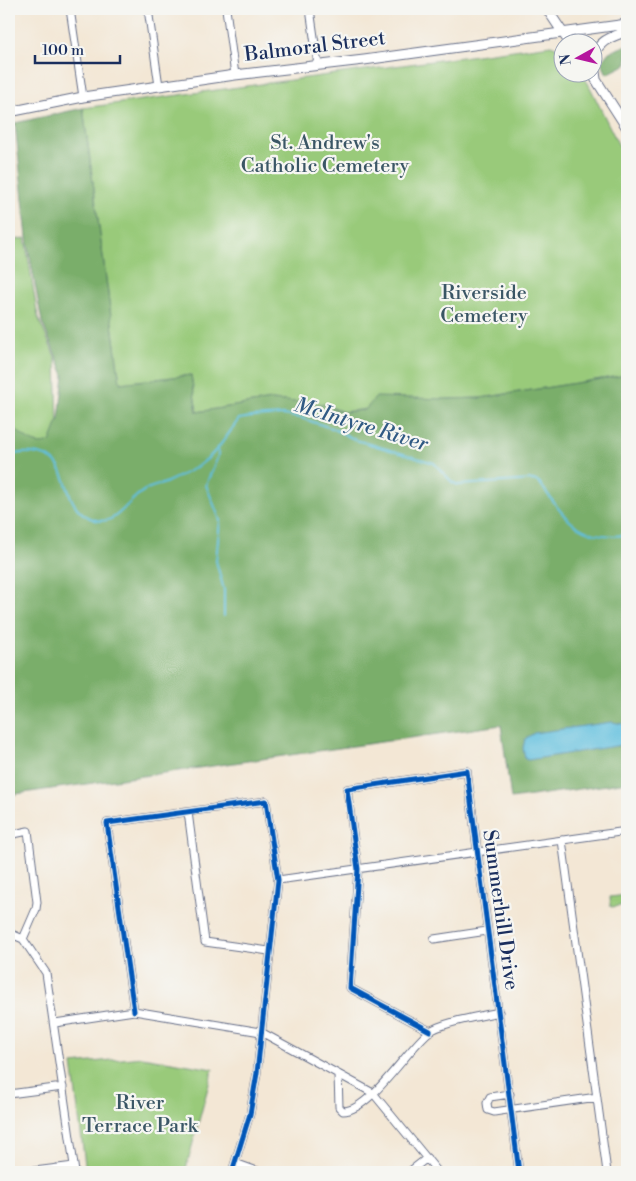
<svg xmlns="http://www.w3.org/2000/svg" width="636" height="1181" font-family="'Libre Bodoni',serif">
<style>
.green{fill:#99ca7a;stroke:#5a7c6c}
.forest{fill:#7aae6a;stroke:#4a6e64}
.water{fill:#60bfde;stroke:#3e779e}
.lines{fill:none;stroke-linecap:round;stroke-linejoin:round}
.stream{stroke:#60bfde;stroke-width:2}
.minor-casing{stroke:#676f88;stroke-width:9}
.major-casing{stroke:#676f88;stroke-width:11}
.minor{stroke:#fff;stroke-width:7}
.major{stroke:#fff;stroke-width:9}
.cycleway-casing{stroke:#f6f6f2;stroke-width:8}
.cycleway{stroke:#0057b8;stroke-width:5}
.labels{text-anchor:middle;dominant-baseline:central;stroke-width:4.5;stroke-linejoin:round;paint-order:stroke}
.street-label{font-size:20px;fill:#1b2f5e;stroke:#f6f6f2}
.park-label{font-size:20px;fill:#3a5665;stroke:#f6f6f2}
.water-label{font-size:21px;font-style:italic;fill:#305a84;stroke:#f6f6f2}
</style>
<rect width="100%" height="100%" fill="#f6f6f2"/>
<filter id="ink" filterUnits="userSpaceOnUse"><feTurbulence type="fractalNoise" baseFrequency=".02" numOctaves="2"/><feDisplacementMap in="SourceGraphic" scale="10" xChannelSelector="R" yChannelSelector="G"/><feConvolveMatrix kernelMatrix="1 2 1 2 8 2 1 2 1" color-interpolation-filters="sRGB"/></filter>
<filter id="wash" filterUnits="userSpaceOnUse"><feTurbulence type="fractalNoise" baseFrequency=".0096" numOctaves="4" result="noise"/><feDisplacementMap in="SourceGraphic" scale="20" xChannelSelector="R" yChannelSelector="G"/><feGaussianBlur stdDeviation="1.12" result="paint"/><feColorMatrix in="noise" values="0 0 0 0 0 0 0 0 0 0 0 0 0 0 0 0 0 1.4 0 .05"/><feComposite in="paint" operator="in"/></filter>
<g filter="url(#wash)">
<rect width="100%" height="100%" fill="#f3e7d5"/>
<path class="green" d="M551,45L563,50L564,72L580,73L588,83L627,162V375L481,398L448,399L343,412L323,404L271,400L197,412L191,375L120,383L83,108Z
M25,238L38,317L56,359L59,459L9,450V241Z
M627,895V905L611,907L610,897Z
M142,1057L213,1069L185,1172H86L72,1064Z"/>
<path class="forest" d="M627,45V64L607,74L601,62L609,52Z
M83,108L120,383L191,375L197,412L271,400L323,404L343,412L365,410L376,397L448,399L481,398L627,375V782L511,799L501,725L9,795V423C22,434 32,449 50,442L59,419L64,375L42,322L28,247L15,123Z"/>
<path class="water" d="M612,722L623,724L626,730L627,742L622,745L528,760L525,759L523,748L525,739L534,733Z"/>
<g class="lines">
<path class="stream" d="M218,449V456L206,485L220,520L216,561L224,590V616
M9,455C16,454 24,452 32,453C77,457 56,499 88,517C117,532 125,499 147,489C153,486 160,485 165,483C176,478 186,473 196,467C214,457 227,436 239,419L252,417L283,415L301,418L334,429L356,440L434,463L452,482L458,485L533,480L539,482C566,519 576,540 627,535"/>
</g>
</g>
<g filter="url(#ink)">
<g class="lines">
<defs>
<path id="minor" d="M70,9L83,97
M148,9L159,86
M226,9L235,75
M310,9L318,65
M188,812L205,942L269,951
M9,835L28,831L37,902L36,909L23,939
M562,840L607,1172
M278,880L627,831
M9,933L23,939L46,973L75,1172
M434,939L487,931
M134,1011L107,823L266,801L278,880L257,1073L250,1114L232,1172
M55,1023L134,1011L261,1032L373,1093L438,1172
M430,1031L350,988L358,869L347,789L467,771L519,1172
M338,1074L339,1107L343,1111C370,1111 408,1048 429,1032C441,1022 482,1016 499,1012
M9,1094L63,1087
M510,1094L490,1097L487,1103L488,1110L494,1112L597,1097
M235,1163L260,1172
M27,1172L74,1166
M409,1172L427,1158"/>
<path id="major" d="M547,9L569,42
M594,56C599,40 612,37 627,31
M594,64L596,79
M591,72L627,128
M9,112L83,97L235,75L364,60L627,24"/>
</defs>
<use href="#minor" class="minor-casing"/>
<use href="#major" class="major-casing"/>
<use href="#minor" class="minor"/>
<use href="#major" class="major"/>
<defs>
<path id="cycleway" d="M134,1011L107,823L266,801L278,880L257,1073L250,1114L232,1172
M430,1031L350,988L358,869L347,789L467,771L519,1172"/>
</defs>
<use href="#cycleway" class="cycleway-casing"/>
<use href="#cycleway" class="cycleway"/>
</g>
</g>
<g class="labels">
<g class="street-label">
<text transform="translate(315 47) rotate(-7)">Balmoral Street</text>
<text transform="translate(500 910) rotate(82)">Summerhill Drive</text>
</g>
<g class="park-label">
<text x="325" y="143">St. Andrew's<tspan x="325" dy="23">Catholic Cemetery</tspan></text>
<text x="484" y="293">Riverside<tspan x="484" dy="23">Cemetery</tspan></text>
<text x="140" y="1103">River<tspan x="140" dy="23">Terrace Park</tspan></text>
</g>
<g class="water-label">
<text transform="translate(361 425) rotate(17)">McIntyre River</text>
</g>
</g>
<rect width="636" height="1181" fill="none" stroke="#f6f6f2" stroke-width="30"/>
<g transform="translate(578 58) rotate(262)"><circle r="24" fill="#f6f6f2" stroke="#9ea6b7"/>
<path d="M0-4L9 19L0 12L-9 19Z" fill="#b5179e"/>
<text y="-8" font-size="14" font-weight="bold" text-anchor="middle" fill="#1b2f5e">N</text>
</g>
<path d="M35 55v8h85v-8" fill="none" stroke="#1b2f5e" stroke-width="2.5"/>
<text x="42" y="55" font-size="15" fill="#1b2f5e" stroke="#f6f6f2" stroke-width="4" paint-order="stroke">100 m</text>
</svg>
